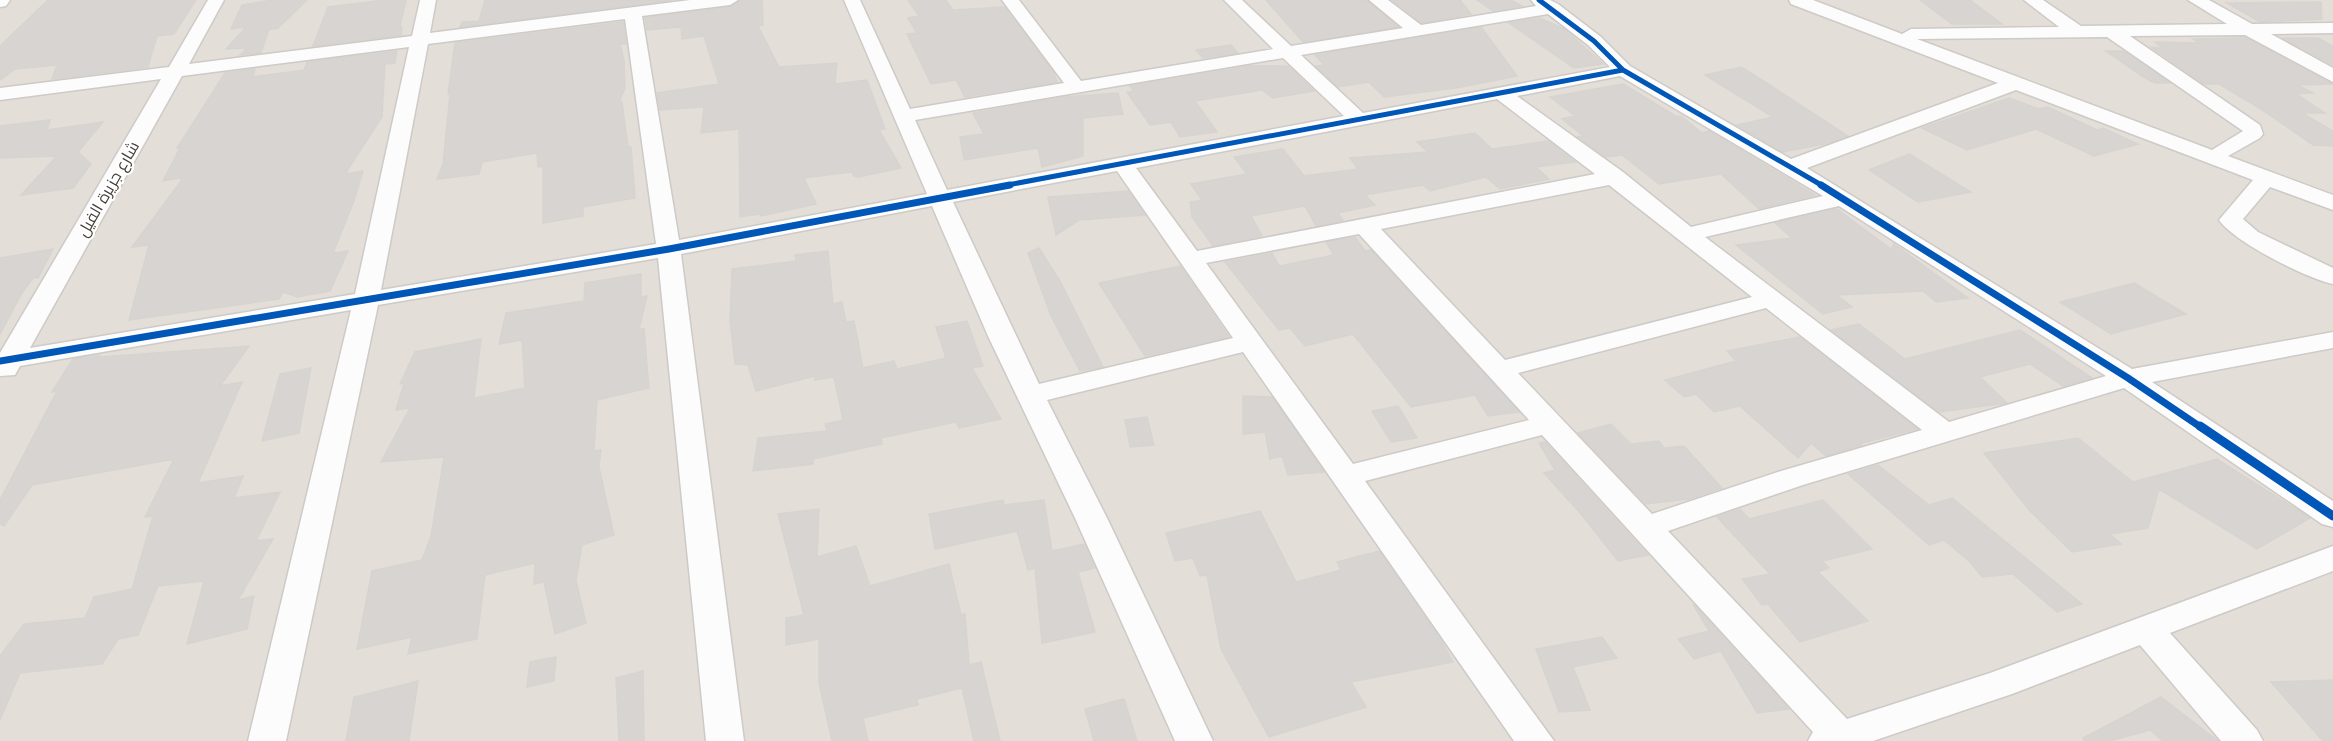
<svg xmlns="http://www.w3.org/2000/svg" width="2333" height="741" font-family="Raleway,Cairo,sans-serif">
<style>
.residential{fill:#e3ded7}
.building{fill:#d7d4d1;stroke:#d7d4d0;stroke-width:1.5}
.lines{fill:none;stroke-linecap:round;stroke-linejoin:round}
.minor-casing{stroke:#cdcac7;stroke-width:3}
.minor{fill:#fdfcfc;fill-rule:evenodd}
.cycleway-far2-casing{stroke:#fff;stroke-width:8}
.cycleway-far1-casing{stroke:#fff;stroke-width:10}
.cycleway-casing{stroke:#fff;stroke-width:13}
.cycleway-far2{stroke:#0057b8;stroke-width:5}
.cycleway-far1{stroke:#0057b8;stroke-width:7}
.cycleway{stroke:#0057b8;stroke-width:9}
.labels{text-anchor:middle;dominant-baseline:central;stroke-width:4.5;stroke-linejoin:round;paint-order:stroke}
.street-label{font-size:16px;fill:#443e36;stroke:#fff}
</style>
<rect width="100%" height="100%" fill="#efedea"/>
<path class="residential" d="M0,0H2333V741H0Z"/>
<path class="building" d="M48,0H196L174,34L157,36L148,67L52,79L57,65L15,69L0,80V46Z
M273,0H307L277,29H269L261,53L240,55L247,48L226,49L246,27L231,29L242,5Z
M385,0H406L400,27H402L401,35L313,46L328,7Z
M485,0H672L460,27L462,22L479,21Z
M740,0H762L763,25L758,26L779,67L837,63L835,84L867,80L885,129L879,130L901,168L859,177L854,176L852,172L804,178L816,204L761,216L760,214L740,217L739,129L701,133L704,107L660,110L657,93L719,84L704,36L682,39L681,27L647,30L645,18L730,7Z
M908,0H946L953,10L1004,7L1054,73L1057,82L965,97L956,80L931,84L907,34L917,33L908,18L919,16Z
M1266,0H1367L1398,27L1303,42Z
M1392,0H1460L1471,14L1422,23Z
M1477,0H1511L1522,6L1493,11Z
M1920,0H1970L2002,24H1952Z
M2321,2L2322,19L2260,22L2227,3Z
M1540,18L1564,29L1603,64L1574,68L1509,23Z
M623,22L626,44H620L624,60L625,88L619,102H622L628,147H631L635,198L583,207V216L543,223V166L538,167L537,153L482,162L479,174L437,179L443,164L450,94H448L455,43Z
M1481,27L1517,76L1456,88L1384,97L1369,82L1338,87L1316,66L1324,65L1315,55Z
M2246,38L2333,84L2297,85L2313,93L2296,94L2325,113H2302L2333,131V146L2313,145L2261,109L2219,84H2204L2151,47L2163,48L2155,42L2200,43L2193,39Z
M2283,38H2318L2333,46V65Z
M1231,45L1238,53L1203,58L1196,50Z
M397,51L395,63L385,64L382,117L345,174L363,171L354,201L333,253L348,251L330,291L297,297L283,292L279,299L129,320L149,245L132,247L184,177L163,181L180,148H177L225,73L255,69L253,77L304,70L307,62Z
M2106,51H2123L2170,83H2155L2145,78Z
M1249,66H1288L1314,91L1273,98L1262,90L1195,101L1217,132L1180,137L1171,122L1150,125L1127,92L1134,91L1130,86Z
M1741,67L1765,82L1848,136L1824,144L1783,152L1737,125L1773,117L1705,75Z
M1623,84L1677,117L1681,116L1702,133L1709,131L1815,195L1759,209L1721,174L1659,184L1622,155L1606,157L1578,137L1583,136L1562,119L1575,116L1550,97Z
M1118,93L1123,114L1083,118V156L1042,167L1038,148L964,160L960,137L984,134L973,113L1063,97Z
M2009,98L2039,109L2048,107L2097,130L2103,128L2138,144L2094,156L2036,129L1967,150L1922,128Z
M50,120L47,130L103,122L78,152L91,164L73,188L21,195L57,156L0,158V126Z
M1475,133L1492,149L1548,141L1575,162L1536,167L1549,179L1500,189L1486,177L1430,191L1423,185L1365,195L1375,205L1338,213L1343,220L1316,226L1305,206L1251,216L1262,236L1213,246L1192,217L1190,202L1202,200L1191,184L1247,174L1234,157L1283,149L1304,176L1358,169L1350,158L1428,152L1417,142Z
M1909,154L1971,192L1918,202L1869,170Z
M1128,191L1145,215L1079,220L1056,235L1048,197Z
M1837,209L1891,249L1894,244L1968,298L1936,302L1923,291L1837,295L1852,307L1823,314L1736,245L1792,238L1775,223Z
M1355,237L1365,251L1371,250L1519,412L1488,416L1475,395L1411,407L1353,334L1305,346L1290,328L1279,330L1225,262L1272,253L1279,266L1334,255L1326,242Z
M1039,248L1060,281L1103,367L1080,371L1051,316L1028,253Z
M53,249L38,278H33L22,293L0,334V258Z
M828,251L833,304L842,302L846,322L854,321L863,368L894,361L897,369L946,358L936,327L967,321L983,366L972,368L1001,419L959,428L956,422L881,438L882,444L813,459V464L753,471L758,438L827,431L825,424L843,420L834,377L815,380V376L756,391L748,365L735,364L730,320L732,269L796,261L795,255Z
M1180,266L1229,337L1145,356L1099,283Z
M641,274V297L647,296L639,329H644L649,388L597,400L594,451L601,450L599,467L614,535L582,545L576,581L586,623L555,634L544,582L534,584L535,563L485,575L477,639L408,654L412,637L357,649L372,571L422,560L431,536L444,457L381,462L410,408L396,410L404,383L400,384L415,352L481,339L474,398L525,388L522,340L499,344L506,313L584,301L585,283Z
M2134,283L2186,314L2111,334L2060,302Z
M1859,324L1905,359L2020,330L2092,378L2063,386L2030,364L1980,377L2007,403L1939,412L1831,330Z
M1800,337L1917,429L1859,444L1861,445L1826,456L1811,443L1798,458L1740,406L1714,412L1696,394L1684,397L1665,380L1736,361L1727,351Z
M249,346L220,386L242,382L198,483L243,476L234,498L280,492L256,541L273,539L238,600L254,596L247,629L187,644L204,581L158,586L138,635L118,639L102,664L20,673L0,720V656L24,624L85,618L94,597L132,589L153,516L145,517L174,459L32,485L4,526L0,524V500L57,391L52,392L73,359L100,355V357Z
M311,368L299,433L262,441L280,374Z
M1243,396L1272,397L1324,472L1288,475L1282,456L1270,459L1265,432L1243,434Z
M1398,406L1417,438L1391,442L1372,411Z
M1147,417L1154,445L1130,447L1125,420Z
M1611,424L1631,444L1659,441L1664,448L1684,446L1722,488L1689,499L1646,504L1578,433Z
M2078,438L2133,482L2217,459L2310,518L2257,549L2159,489L2148,528L2110,534L2121,544L2072,552L2030,511L1984,453Z
M1545,442L1648,555L1618,561L1581,514L1544,473L1555,470L1539,443Z
M1878,465L1929,505L1952,498L2082,604L2057,612L2013,574L1982,577L1970,562L1944,540L1929,545L1848,474Z
M1003,500L1004,505L1044,500L1052,551L1084,544L1095,568L1078,572L1095,632L1042,643L1035,568L1028,570L1017,531L935,549L929,514Z
M1823,500L1872,549L1822,561L1829,568L1818,572L1868,621L1800,642L1768,604L1762,605L1742,579L1770,574L1717,517L1740,509L1749,519Z
M819,509L817,557L856,546L870,586L949,564L961,615L965,614L969,665L981,662L1000,741H974L962,688L917,699L918,705L863,718L868,741H832L819,683V639L786,645V618L804,615L778,514Z
M1260,511L1296,582L1341,570L1337,562L1379,551L1442,642L1453,662L1351,682L1366,707L1269,737L1221,649L1207,575L1200,576L1193,558L1175,561L1166,533Z
M1693,604L1789,709L1757,713L1721,651L1694,659L1678,639L1709,631Z
M1602,637L1617,658L1573,667L1590,710L1559,712L1536,649Z
M556,657L554,681L527,687L530,662Z
M643,671L644,741H619L616,678Z
M2333,680V741H2323L2271,682Z
M418,681L409,741H346L354,697Z
M2161,697L2218,741H2163L2150,730L2110,741H2084L2083,738Z
M1124,699L1137,741H1094L1085,709Z"/>
<g class="lines">
<defs>
<path id="minor" d="M0,0H10L6,6L0,7Z
M208,0H224L189,64L412,36L420,0H436L430,33L690,0H738L730,5L642,16L679,240L927,194L844,0H860L910,109L1064,83L1002,0H1019L1081,81L1273,49L1224,0H1242L1291,46L1403,28L1369,0H1388L1421,25L1536,6L1531,0H1550L1558,4L1601,37L1630,66L1791,159L1998,83L1791,4L1789,0H1813L1902,34L1911,29L2059,27L2024,0H2043L2081,26L2227,24L2188,0H2209L2252,24L2333,23V33L2271,34L2333,68V82L2245,35L2130,36L2260,125L2263,134L2260,138L2228,156L2333,195V210L2270,187L2243,219L2258,232L2333,268V284C2306,278 2234,242 2219,220L2253,180L2016,90L1807,168L2132,369L2333,332V348L2152,382L2333,501V527L2322,524L2124,388L1803,485L1668,531L1847,719L1990,673L2333,546V571L2170,633L2257,730L2263,741H2221L2140,645L2012,694L1873,741H1808L1813,732L1542,435L1365,481L1554,741H1514L1243,352L1047,400L1107,518L1213,741H1175L1075,518L988,336L932,206L681,254L744,741H706L658,258L378,305L286,741H248L351,310L20,366L15,375L0,376V353L161,79L0,100V88L169,67ZM1548,14L1588,45L1610,67L1363,113L1301,55ZM625,19L656,244L381,290L428,44ZM2107,37L2243,131L2212,150L1917,39ZM409,47L355,294L30,348L182,76ZM1283,58L1344,116L947,190L915,120ZM1620,76L1823,196L1691,227L1623,172L1517,96ZM1497,99L1595,174L1197,251L1136,168ZM1117,171L1233,338L1039,384L953,202ZM1609,185L1752,297L1505,360L1381,229ZM1839,206L2106,376L1949,422L1705,237ZM1359,234L1529,420L1353,464L1206,263ZM1766,308L1922,430L1781,471L1652,514L1518,373Z"/>
</defs>
<use href="#minor" class="minor-casing"/>
<use href="#minor" class="minor"/>
<defs>
<path id="cycleway-far2" d="M1539,0L1594,41L1623,70L1823,186
M1002,186L1623,70"/>
<path id="cycleway-far1" d="M1821,185L2128,378L2202,428
M0,361L669,249L1010,185"/>
<path id="cycleway" d="M2200,426L2333,516"/>
</defs>
<use href="#cycleway-far2" class="cycleway-far2-casing"/>
<use href="#cycleway-far1" class="cycleway-far1-casing"/>
<use href="#cycleway" class="cycleway-casing"/>
<use href="#cycleway-far2" class="cycleway-far2"/>
<use href="#cycleway-far1" class="cycleway-far1"/>
<use href="#cycleway" class="cycleway"/>
</g>
<g class="labels">
<g class="street-label">
<text transform="translate(108 189) rotate(-60)">شارع جزيرة الفيل</text>
</g>
</g>
</svg>
